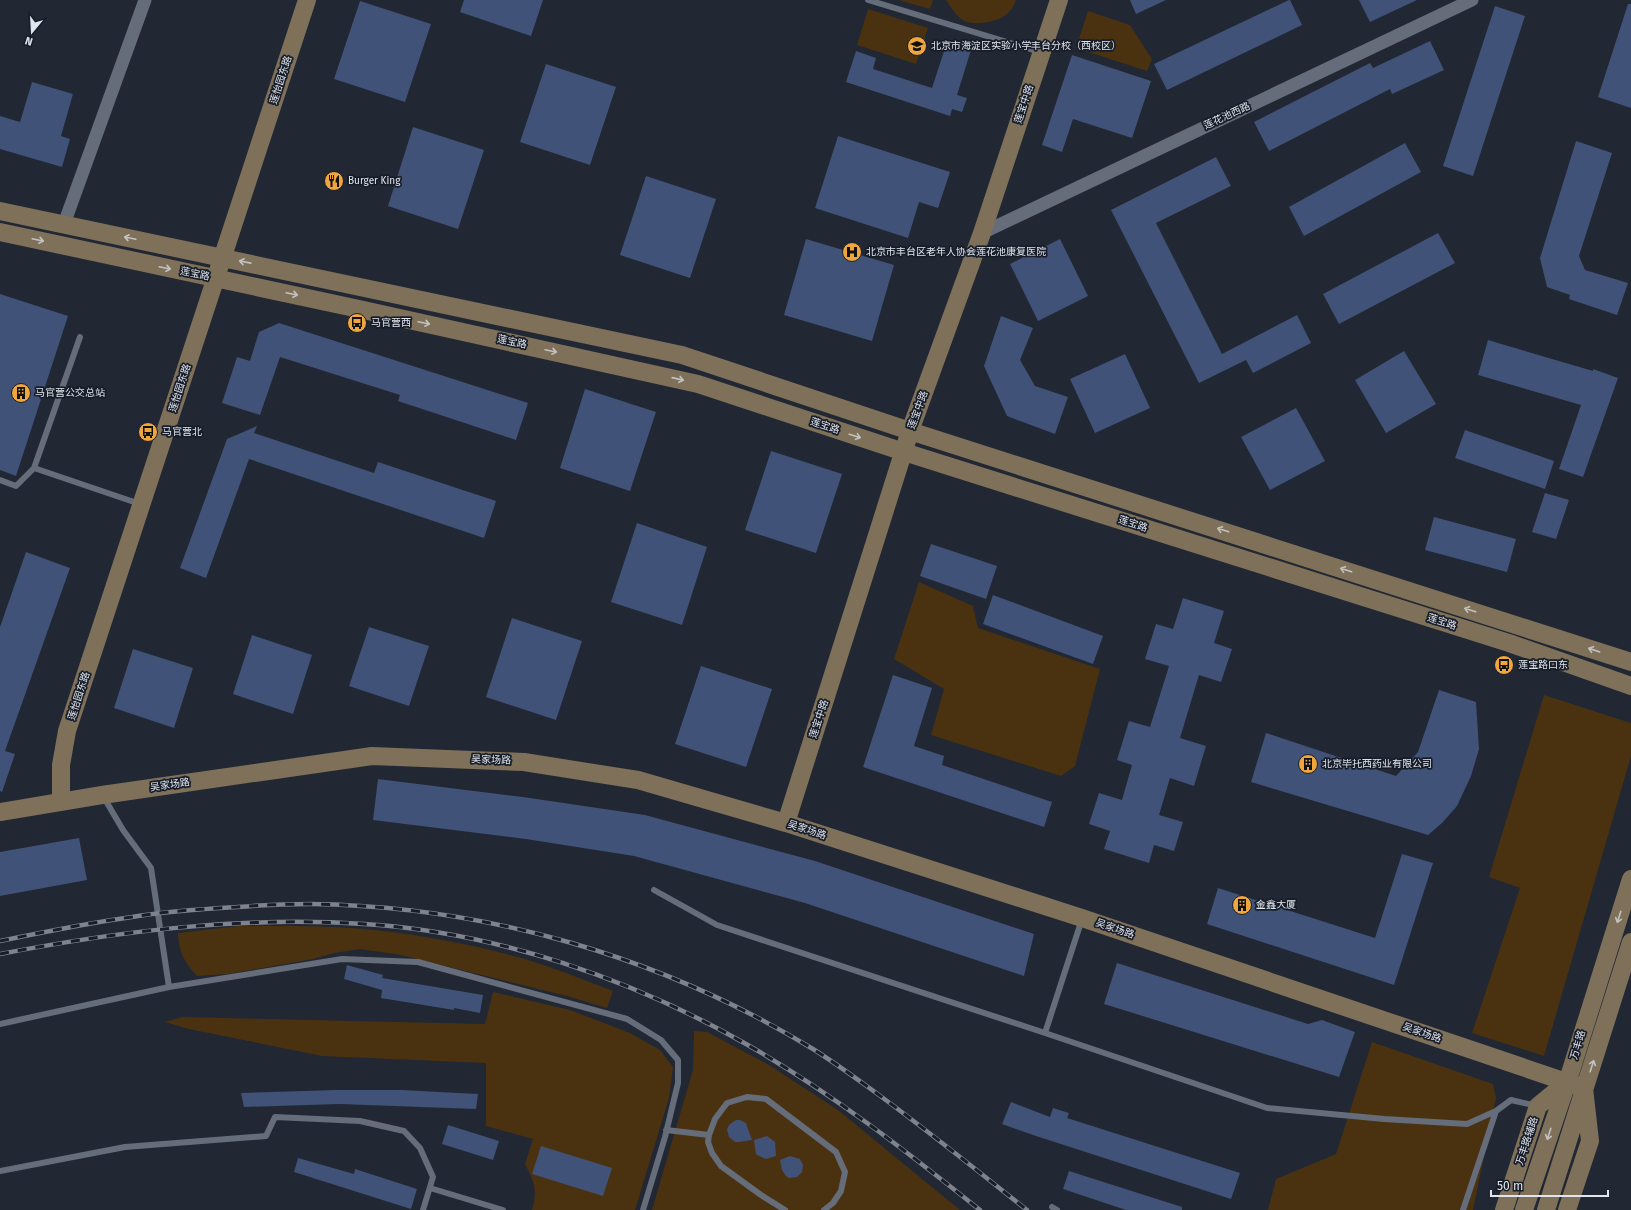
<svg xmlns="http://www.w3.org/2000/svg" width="1631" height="1210" font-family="'Fira Sans','Noto Sans SC',sans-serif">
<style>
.green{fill:#4a3211}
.building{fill:#405277}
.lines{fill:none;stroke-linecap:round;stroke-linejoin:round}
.lane{stroke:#656c7a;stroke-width:6}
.street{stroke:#656c7a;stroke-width:13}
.secondary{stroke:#7e7059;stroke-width:18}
.rail-casing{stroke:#7e838d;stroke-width:4.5}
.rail{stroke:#171d29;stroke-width:3;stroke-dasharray:9;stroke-linecap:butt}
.oneway{stroke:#c3c2c1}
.labels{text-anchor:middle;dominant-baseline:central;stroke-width:3.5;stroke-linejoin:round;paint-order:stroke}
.poi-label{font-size:10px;fill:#e1e5ed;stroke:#171d29;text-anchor:start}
.street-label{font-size:10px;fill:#e1e5ed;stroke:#171d29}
</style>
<rect width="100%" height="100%" fill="#212733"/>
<path class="green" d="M899,0H933L930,9Z
M946,0H1016C1011,16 996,22 980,23C976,23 971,23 967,22C957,18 952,9 946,0Z
M868,9L928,28L916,64L857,45Z
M1088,11L1130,25L1152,59L1147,71L1076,48Z
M919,582L973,606L978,628L1100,669L1075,766L1061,776L931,735L944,689L894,659Z
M1544,695L1631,723V756L1544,1056L1472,1033L1520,888L1489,877Z
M239,926C284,926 330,925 375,930C420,935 466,943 510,955C545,964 579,978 613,991L607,1008L567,996L401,955L360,949L334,953L313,959L228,974L197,976C184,961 179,953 178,933Z
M493,992L570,1010L630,1033L660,1050L673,1067L669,1098L635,1210H532C538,1190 534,1182 525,1164L533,1139L486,1126V1063L322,1056L189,1029L165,1022L183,1017L485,1024Z
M694,1031L707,1032L769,1065L838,1110L960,1210H652L693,1070Z
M1372,1042L1493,1084L1496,1098L1473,1210H1268L1276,1179L1336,1154Z"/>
<path class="building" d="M464,0H543L531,36L460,12Z
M1130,0H1166L1136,14Z
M1289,0H1290L1302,25L1167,90L1154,64Z
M1359,0H1417L1370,22Z
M360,1L431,24L405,102L334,79Z
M1628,4H1631V108L1598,97Z
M1495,6L1525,16L1473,176L1443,166Z
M1430,41L1444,70L1392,94L1390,89L1269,151L1254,122L1370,63L1373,68Z
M947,42L971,50L957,95L967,98L962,112L952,109L950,116L846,82L856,51L876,58L873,69L932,88Z
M1072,55L1151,81L1132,138L1073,119L1062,152L1042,145Z
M546,64L616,87L590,165L520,142Z
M32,82L73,94L61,136L70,139L62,167L0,149V116L20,122Z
M413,127L484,150L458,229L388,206Z
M838,136L950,172L938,208L919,202L908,238L815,208Z
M1576,141L1612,153L1579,256L1585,270L1628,283L1617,315L1569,299L1570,295L1547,287L1540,258Z
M1405,143L1421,172L1304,236L1289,207Z
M1216,157L1231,186L1156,223L1222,354L1297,315L1311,343L1253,373L1246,360L1199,383L1111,210Z
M646,176L716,199L690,278L620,255Z
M1438,233L1455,263L1339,324L1323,294Z
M806,239L894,265L872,341L784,315Z
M1060,239L1088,296L1038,321L1010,264Z
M0,294L68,316L16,476L0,470Z
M1001,316L1033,328L1020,360L1035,386L1068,397L1055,434L1007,416L984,366Z
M279,323L528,403L516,440L398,401L400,395L280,357L260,415L222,403L237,357L250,361L259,332Z
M1488,340L1593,371V369L1618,378L1583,477L1559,469L1581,405L1478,375Z
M1404,351L1436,404L1386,433L1355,380Z
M1125,354L1150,408L1095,433L1070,379Z
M585,389L656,412L630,491L560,468Z
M1296,408L1325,461L1270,490L1241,437Z
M257,426L254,433L374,473L378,462L496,501L484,538L249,459L206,578L180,568L227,439Z
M1465,430L1554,461L1545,489L1455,458Z
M771,451L842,474L816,553L745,530Z
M1545,493L1569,500L1556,539L1532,532Z
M1434,517L1516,539L1507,572L1425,550Z
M637,523L707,547L682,625L611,602Z
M931,544L997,566L986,599L920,576Z
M26,552L70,568L5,751L15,754L2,792L0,791V627Z
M993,595L1103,636L1093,664L983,624Z
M1183,598L1224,611L1214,643L1232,649L1221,682L1199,675L1180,738L1206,746L1194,786L1170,778L1159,815L1183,822L1174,851L1154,845L1149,863L1104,849L1110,831L1089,824L1099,793L1122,800L1132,765L1117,760L1129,721L1150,727L1169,666L1145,659L1156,624L1173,629Z
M512,618L582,641L556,720L486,697Z
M369,627L429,646L409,706L349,686Z
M252,635L312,655L293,714L233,694Z
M133,649L193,668L174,728L114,708Z
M701,666L772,689L746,767L675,744Z
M893,675L932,688L914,746L944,756L942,765L1052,802L1044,827L863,767Z
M1439,690L1476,702L1479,749L1471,776L1457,806L1442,823L1428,835L1251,782L1266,733L1396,776L1418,752Z
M378,779L523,797L645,815L815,861L1034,934L1024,976L805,903L634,856L526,839L373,820Z
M79,838L87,880L0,896V852Z
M1402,854L1433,863L1394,985L1207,924L1218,888L1375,938Z
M1117,963L1308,1024L1322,1020L1355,1032L1339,1077L1104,1004Z
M347,965L383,975L382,978L483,995L480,1013L454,1008V1010L381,998L382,990L344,979Z
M337,1090H401L478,1094L476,1109L339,1104L244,1107L241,1093Z
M1011,1102L1050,1117L1053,1108L1069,1113L1067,1118L1240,1173L1231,1199L1033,1135L1002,1124Z
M736,1120H740L746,1123L752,1140L739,1142H735L729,1137L727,1130L728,1127L730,1124Z
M448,1125L499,1141L493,1160L442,1144Z
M767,1136L775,1142L776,1156L766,1159L759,1156L756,1154L754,1140Z
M541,1146L612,1168L603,1196L532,1174Z
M790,1156L800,1159L803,1165L802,1172L797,1177L789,1178L786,1176L782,1170L780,1160Z
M298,1158L354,1174L355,1169L417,1189L411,1209L294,1172Z
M1069,1171L1182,1207V1210H1126L1063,1189Z"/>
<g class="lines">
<path class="lane" d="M868,0L1040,52
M34,468L140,504
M0,480L16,486L34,468L80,337
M103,796L123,830L151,868L169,987
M654,890L717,925L1045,1033
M1082,919L1045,1033L1267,1108L1384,1119L1467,1124L1496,1111L1511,1100L1537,1106
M0,1024L169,987L342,959L418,962L627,1019L661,1040L678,1060V1083L665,1137L643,1210
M666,1130L709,1135
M0,1171L125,1147L266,1136L275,1117L360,1121L404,1131L420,1148L433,1177L423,1210
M430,1188L503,1210
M1052,1207L1057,1210
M785,1210L761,1195L721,1166L712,1153L708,1142L709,1135L715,1119L727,1103L747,1097L766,1099L836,1152L845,1172L841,1191L833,1203L824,1210
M1463,1210L1496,1111"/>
<path class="street" d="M64,224L145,0
M982,233L1472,0"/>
<path class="secondary" d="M0,211L682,355L910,431L1631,662
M0,232L359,309L698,384L904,452L1509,643L1631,686
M61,802V765L67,731L307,0
M0,812L102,795L372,756L524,762L638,780L786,823L1082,918L1584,1088L1590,1141L1567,1210
M786,823L910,431L982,233L1059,0
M1504,1210L1538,1106L1566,1083
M1524,1210L1567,1083L1631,879
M1546,1210L1631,942"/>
<defs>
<path id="rail" d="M0,941C44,932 88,923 132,917C167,911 202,909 237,907C261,905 286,904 310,904C486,906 662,957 813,1049C832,1061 850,1074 868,1087C922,1126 974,1168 1027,1210
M0,954C120,931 242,916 364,924C496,932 632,979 746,1044C829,1091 906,1151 980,1210"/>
</defs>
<use href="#rail" class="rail-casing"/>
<use href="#rail" class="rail"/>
</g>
<defs><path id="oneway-shaft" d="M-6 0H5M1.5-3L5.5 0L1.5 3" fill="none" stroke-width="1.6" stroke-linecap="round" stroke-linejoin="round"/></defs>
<g class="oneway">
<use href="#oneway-shaft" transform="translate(130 238) rotate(-168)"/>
<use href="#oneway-shaft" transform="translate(38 240) rotate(12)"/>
<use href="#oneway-shaft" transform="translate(245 262) rotate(-169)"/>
<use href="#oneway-shaft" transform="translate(165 268) rotate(12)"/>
<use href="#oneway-shaft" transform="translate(292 294) rotate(12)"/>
<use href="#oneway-shaft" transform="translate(424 323) rotate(12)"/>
<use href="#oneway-shaft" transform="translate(551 351) rotate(12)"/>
<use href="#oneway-shaft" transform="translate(678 379) rotate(13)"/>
<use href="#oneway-shaft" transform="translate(855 436) rotate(18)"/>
<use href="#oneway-shaft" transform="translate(1223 530) rotate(-162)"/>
<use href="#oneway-shaft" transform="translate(1346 570) rotate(-162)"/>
<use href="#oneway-shaft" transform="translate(1470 610) rotate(-162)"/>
<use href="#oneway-shaft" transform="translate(1594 650) rotate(-161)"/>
<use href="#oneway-shaft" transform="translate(1619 917) rotate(108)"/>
<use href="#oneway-shaft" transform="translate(1592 1066) rotate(-72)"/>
<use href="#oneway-shaft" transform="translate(1549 1134) rotate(108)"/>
</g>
<defs>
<symbol id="school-disc" viewBox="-11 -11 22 22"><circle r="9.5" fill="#efa73d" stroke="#171d29"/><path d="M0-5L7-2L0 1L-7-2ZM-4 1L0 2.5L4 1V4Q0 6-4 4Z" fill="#111"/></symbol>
<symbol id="restaurant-disc" viewBox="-11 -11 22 22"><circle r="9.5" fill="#efa73d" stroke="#171d29"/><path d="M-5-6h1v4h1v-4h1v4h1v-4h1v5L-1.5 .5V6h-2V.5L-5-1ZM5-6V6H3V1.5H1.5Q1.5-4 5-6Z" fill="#111"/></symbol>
<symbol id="hospital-disc" viewBox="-11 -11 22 22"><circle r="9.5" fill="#efa73d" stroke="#171d29"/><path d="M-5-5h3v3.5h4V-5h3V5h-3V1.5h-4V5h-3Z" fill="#111"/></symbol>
<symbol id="bus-disc" viewBox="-11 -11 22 22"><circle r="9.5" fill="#efa73d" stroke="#171d29"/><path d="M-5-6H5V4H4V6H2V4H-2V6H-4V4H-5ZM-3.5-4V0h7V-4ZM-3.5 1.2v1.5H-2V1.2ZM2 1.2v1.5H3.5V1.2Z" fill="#111"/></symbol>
<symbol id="building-disc" viewBox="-11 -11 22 22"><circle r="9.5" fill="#efa73d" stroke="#171d29"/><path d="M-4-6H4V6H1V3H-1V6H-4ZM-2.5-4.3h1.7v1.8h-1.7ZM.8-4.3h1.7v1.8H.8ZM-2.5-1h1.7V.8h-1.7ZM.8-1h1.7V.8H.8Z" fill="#111"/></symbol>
</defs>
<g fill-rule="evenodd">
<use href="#school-disc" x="906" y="35" width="22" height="22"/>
<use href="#restaurant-disc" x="323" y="170" width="22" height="22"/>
<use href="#hospital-disc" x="841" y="241" width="22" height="22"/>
<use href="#bus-disc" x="346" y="312" width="22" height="22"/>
<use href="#building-disc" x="10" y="382" width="22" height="22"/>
<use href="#bus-disc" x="137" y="421" width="22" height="22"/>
<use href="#bus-disc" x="1493" y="654" width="22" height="22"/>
<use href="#building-disc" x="1297" y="753" width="22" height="22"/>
<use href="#building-disc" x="1231" y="894" width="22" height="22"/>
</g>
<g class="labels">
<g class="poi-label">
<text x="931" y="46">北京市海淀区实验小学丰台分校（西校区）</text>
<text x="348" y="181">Burger King</text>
<text x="866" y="252">北京市丰台区老年人协会莲花池康复医院</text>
<text x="371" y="323">马官营西</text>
<text x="35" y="393">马官营公交总站</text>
<text x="162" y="432">马官营北</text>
<text x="1518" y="665">莲宝路口东</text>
<text x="1322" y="764">北京毕托西药业有限公司</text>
<text x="1256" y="905">金鑫大厦</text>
</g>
<g class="street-label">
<text transform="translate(281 80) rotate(-72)">莲怡园东路</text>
<text transform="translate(1024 104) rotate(-72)">莲宝中路</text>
<text transform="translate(1227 116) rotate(-25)">莲花池西路</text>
<text transform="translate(195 274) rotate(11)">莲宝路</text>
<text transform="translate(512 342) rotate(12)">莲宝路</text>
<text transform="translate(180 388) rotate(-72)">莲怡园东路</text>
<text transform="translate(918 410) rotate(-70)">莲宝中路</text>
<text transform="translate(825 426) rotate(18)">莲宝路</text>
<text transform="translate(1133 524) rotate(18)">莲宝路</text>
<text transform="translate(1442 622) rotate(18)">莲宝路</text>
<text transform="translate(79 696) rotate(-72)">莲怡园东路</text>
<text transform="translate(819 719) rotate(-72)">莲宝中路</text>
<text transform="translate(491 760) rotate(2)">吴家场路</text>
<text transform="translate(170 785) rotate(-8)">吴家场路</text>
<text transform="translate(807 830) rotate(18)">吴家场路</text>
<text transform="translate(1115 929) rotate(19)">吴家场路</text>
<text transform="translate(1422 1033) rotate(19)">吴家场路</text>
<text transform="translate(1578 1045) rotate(-73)">万丰路</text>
<text transform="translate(1527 1141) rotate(-72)">万丰路辅路</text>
</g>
</g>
<g transform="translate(32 32) rotate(198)" stroke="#171d29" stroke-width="3" paint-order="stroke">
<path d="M0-3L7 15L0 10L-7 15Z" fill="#e1e5ed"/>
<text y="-6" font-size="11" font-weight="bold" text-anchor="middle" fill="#e1e5ed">N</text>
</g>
<path d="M1491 1190v6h117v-6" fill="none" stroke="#e1e5ed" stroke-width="2"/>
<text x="1497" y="1190" font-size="12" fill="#e1e5ed" stroke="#171d29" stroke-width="3" paint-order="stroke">50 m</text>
</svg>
